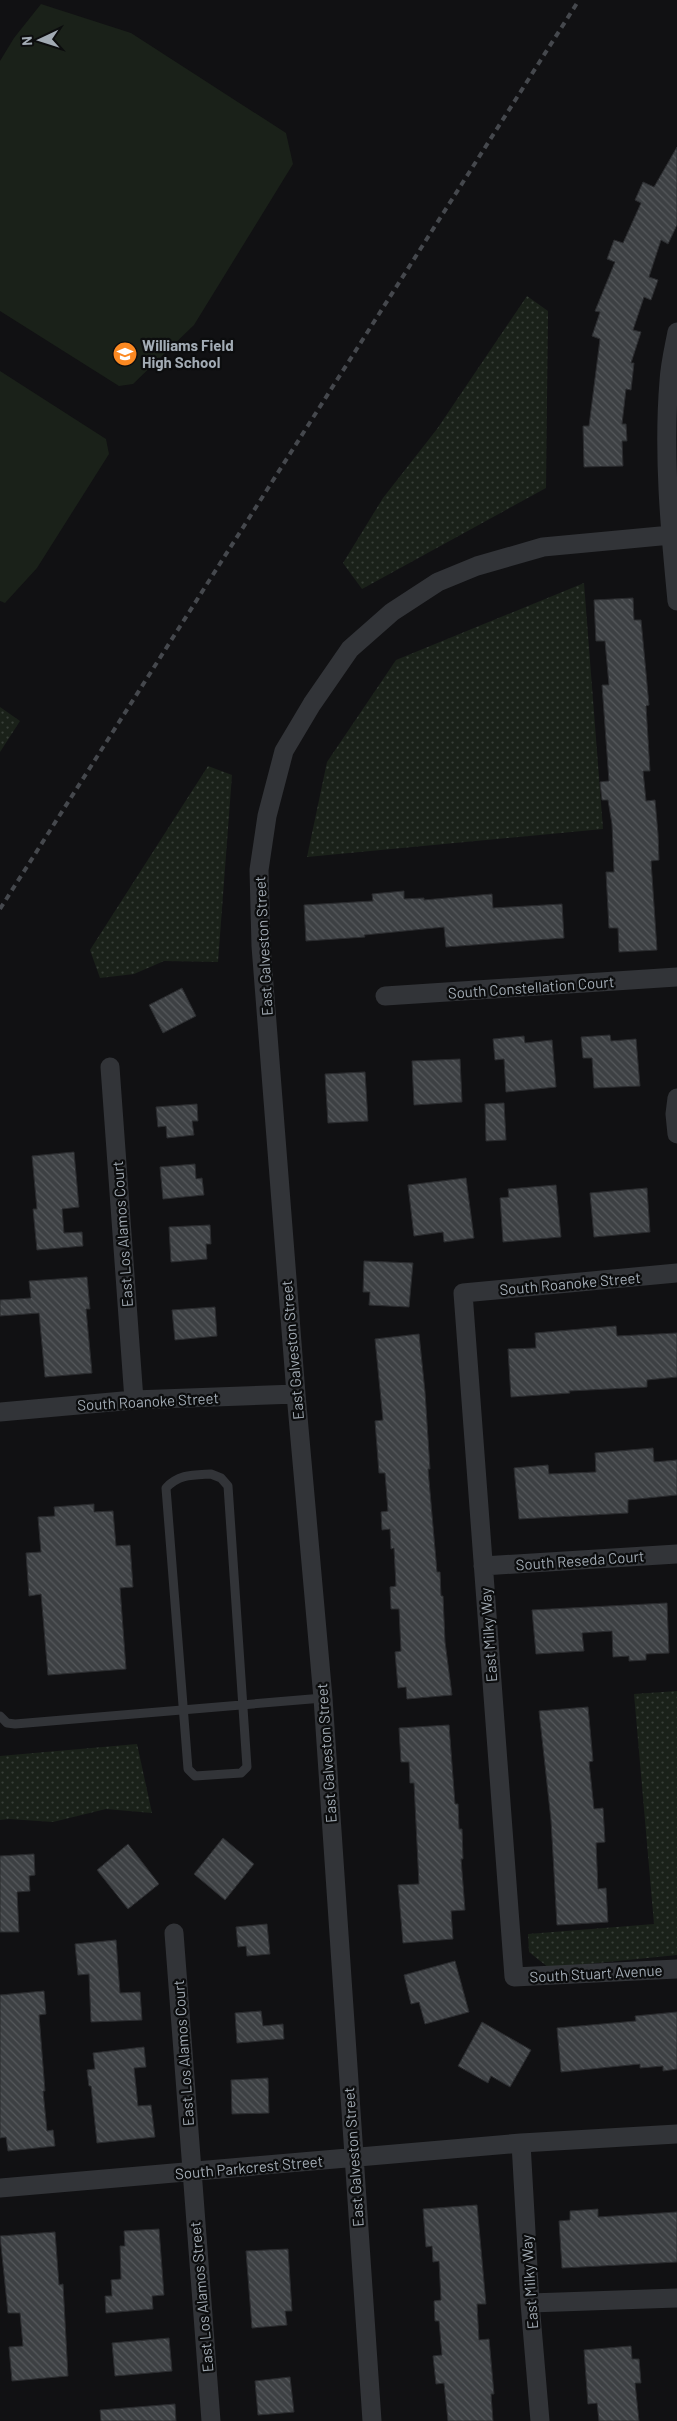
<svg xmlns="http://www.w3.org/2000/svg" width="677" height="2421" font-family="Barlow,sans-serif">
<style>
.green{fill:url(#green-dots)}
.pitch{fill:#1a2119}
.building{fill:url(#building-back-hatch);stroke:#2b2c2f}
.lines{fill:none;stroke-linecap:round;stroke-linejoin:round}
.service{stroke:#323438;stroke-width:9}
.minor{stroke:#323438;stroke-width:19}
.rail{stroke:#45484d;stroke-width:4;stroke-dasharray:6 5;stroke-linecap:butt}
.labels{text-anchor:middle;dominant-baseline:central;stroke-width:4.5;stroke-linejoin:round;paint-order:stroke}
.poi-label{font-size:15px;font-weight:bold;fill:#a2abb4;stroke:#0c0d0e;text-anchor:start}
.street-label{font-size:15px;fill:#a2abb4;stroke:#0c0d0e}
</style>
<defs>
<pattern id="green-dots" width="8" height="8" patternUnits="userSpaceOnUse" patternTransform="scale(1.25)"><rect width="8" height="8" fill="#1a2119"/><path d="M2 2h.1M6 6h.1" fill="none" stroke="#383f38" stroke-width="1.8" stroke-linecap="round"/></pattern>
<pattern id="building-back-hatch" width="6" height="6" patternUnits="userSpaceOnUse" patternTransform="scale(1.25)"><rect width="6" height="6" fill="#3d4043"/><path d="M-1 5l2 2M0 0l6 6M5-1l2 2" fill="none" stroke="#56595c"/></pattern>
</defs>
<rect width="100%" height="100%" fill="#111113"/>
<path class="green" d="M527,296L548,311L546,488L362,589L343,563L383,498L437,429Z
M584,583L603,829L307,857L327,762L396,660Z
M0,707L20,721L0,752Z
M208,766L232,775L218,962L164,961L134,974L100,978L90,950Z
M677,1691V1955L549,1968L529,1952L528,1934L654,1924L634,1694Z
M137,1744L152,1813L106,1809L53,1822L9,1819L0,1820V1756Z"/>
<path class="pitch" d="M41,4L131,33L286,133L293,164L194,325L133,384L119,386L0,311V61L14,38Z
M0,371L106,439L109,454L37,568L5,603L0,601Z"/>
<path class="building" d="M677,147V225L668,244L661,240L649,277L658,280L651,300L644,297L633,330L641,332L631,363H634L631,390L626,389L622,424H626L627,441H622L623,466L584,467L583,426H589L600,339L592,336L600,312L595,311L615,262L607,259L614,240L623,243L641,203L635,200L643,182L654,187Z
M633,598L634,620H641L649,705L646,706L650,771H643L646,801L655,800L658,834L659,860L651,861L657,950L619,952L618,928H609L606,872H614L612,824L608,800H602L600,782L609,781L602,685H609L605,641H596L594,600Z
M404,891V899L424,898V900L492,894L493,908L562,904L564,938L446,947L444,927L364,935L365,937L306,941L304,905L373,901L372,894Z
M182,988L196,1016L163,1033L149,1005Z
M610,1035L611,1041L636,1039L640,1086L594,1088L592,1058H583L581,1037Z
M524,1036L525,1043L552,1040L556,1087L506,1092L504,1059L495,1060L493,1039Z
M460,1059L462,1102L414,1105L412,1061Z
M365,1072L368,1121L328,1123L325,1074Z
M504,1103L506,1140L486,1141L485,1104Z
M197,1104L198,1121H192L194,1135L167,1138L166,1126L158,1127L156,1107Z
M74,1152L79,1207L62,1209L64,1233L82,1232L83,1246L37,1250L33,1209H37L32,1156Z
M195,1164L196,1179L202,1178L204,1195L163,1199L160,1167Z
M466,1178L474,1238L444,1242L443,1232L414,1236L408,1185Z
M556,1185L561,1237L503,1242L500,1198L509,1197L508,1189Z
M647,1188L650,1232L594,1237L590,1193Z
M210,1225L211,1244H206L207,1259L171,1262L169,1227Z
M364,1261L413,1263L409,1307L369,1305L370,1292H363Z
M87,1277L90,1309H86L92,1373L45,1377L39,1313L0,1316V1300L31,1298L29,1281Z
M215,1307L217,1336L175,1340L172,1310Z
M616,1326L617,1336L677,1333V1377L647,1380V1387L569,1391L570,1393L511,1397L508,1349L536,1348L535,1333Z
M419,1334L425,1392L430,1469H428L437,1572H440L441,1596H443L445,1642L452,1695L407,1699L406,1687L398,1688L395,1652L401,1651L399,1609H391L390,1587L396,1586L394,1548L391,1549L390,1529L382,1530L381,1512L388,1511L385,1473H379L375,1421L383,1420L375,1339Z
M653,1448L654,1462L677,1460V1495L628,1500V1513L519,1519L514,1468L548,1465L549,1474L596,1472L595,1453Z
M94,1504V1512L113,1511L116,1546L130,1545L133,1587L120,1588L126,1669L48,1675L41,1594L29,1596L26,1553L41,1552L38,1517L55,1516L54,1507Z
M667,1603L669,1653L646,1654V1660L629,1661V1656L613,1657L612,1631L582,1633L584,1651L536,1654L532,1610Z
M588,1707L593,1761L589,1762L594,1809L603,1808L605,1842L596,1843L598,1889L606,1888L608,1922L557,1925L551,1820L539,1711Z
M449,1725L455,1804H458L459,1829H462L463,1859H461L465,1910L451,1911L453,1939L403,1943L398,1885L419,1884L414,1783H410L409,1762H401L399,1728Z
M223,1838L254,1864L225,1900L194,1874Z
M128,1844L159,1884L128,1909L97,1870Z
M34,1854L35,1875L29,1876L30,1891L17,1892L19,1932H0V1856Z
M267,1924L270,1954L247,1956L246,1946L238,1947L236,1927Z
M116,1940L120,1993L140,1992L142,2020L91,2022L89,1974L78,1975L75,1944Z
M455,1961L469,2012L425,2024L419,2002L411,2004L404,1975Z
M44,1991L46,2014L39,2015L45,2091H43L47,2131L53,2130L55,2146L8,2151L6,2137L0,2138V1995Z
M261,2011L263,2026L283,2024L284,2039L237,2043L235,2013Z
M677,2012V2069L663,2071V2066L640,2068V2064L561,2072L557,2028L636,2021L635,2016Z
M482,2022L531,2050L510,2087L491,2076L488,2083L458,2066Z
M144,2047L146,2067L134,2068L138,2106L151,2105L155,2137L97,2143L91,2086H89L87,2070L95,2069L93,2053Z
M268,2078L269,2113L232,2114L231,2080Z
M477,2205L486,2304H477L479,2340L489,2339L494,2394H491L493,2421H448L444,2383L436,2384L433,2356L442,2355L439,2321H435L434,2301L441,2300L439,2261L433,2262L432,2246L426,2247L423,2209Z
M598,2209V2217L677,2212V2262L562,2268L559,2221L570,2220V2211Z
M159,2229L164,2295L152,2296L153,2309L106,2313L105,2296H112L111,2280L121,2279L120,2246H125L124,2231Z
M55,2232L59,2285L63,2284L68,2376L12,2381L9,2347L23,2346L20,2313H8L0,2236Z
M288,2249L292,2311H285L287,2325L252,2328L246,2251Z
M169,2338L172,2371L115,2376L112,2343Z
M631,2346L632,2359H639L641,2383H635L639,2421H599L597,2403L588,2404L584,2350Z
M290,2377L294,2412L258,2415L255,2381Z
M175,2404L176,2421H101L100,2410Z"/>
<g class="lines">
<path class="service" d="M211,1474L221,1478L228,1486L247,1767L241,1773L195,1776L188,1769L166,1488C179,1474 193,1475 211,1474Z
M0,1716L7,1723L15,1724L323,1698"/>
<path class="minor" d="M677,332C674,348 670,364 669,381C663,454 670,529 677,601
M385,996L677,977
M110,1067L134,1400
M677,1098L675,1114L677,1134
M677,1273L463,1293L514,1977L677,1969
M0,1412L134,1400L296,1394
M483,1566L677,1554
M174,1933L211,2421
M521,2143L530,2303L540,2421
M0,2188L521,2143L677,2134
M530,2303L677,2298
M372,2421L323,1698L296,1394L261,946L259,870L267,816L284,751L312,704L350,649L392,612L438,582L477,566L543,547L671,535"/>
<path class="rail" d="M0,909L579,0"/>
</g>
<defs>
<symbol id="school-disc" viewBox="-11 -11 22 22"><circle r="9.5" fill="#fb8921" stroke="#0c0d0e"/><path d="M0-5L7-2L0 1L-7-2ZM-4 1L0 2.5L4 1V4Q0 6-4 4Z" fill="#fff"/></symbol>
</defs>
<g fill-rule="evenodd">
<use href="#school-disc" x="111" y="340" width="28" height="28"/>
</g>
<g class="labels">
<g class="poi-label">
<text x="142" y="345">Williams Field<tspan x="142" dy="17">High School</tspan></text>
</g>
<g class="street-label">
<text transform="translate(263 946) rotate(-93)">East Galveston Street</text>
<text transform="translate(531 987) rotate(-4)">South Constellation Court</text>
<text transform="translate(122 1234) rotate(-94)">East Los Alamos Court</text>
<text transform="translate(570 1283) rotate(-5)">South Roanoke Street</text>
<text transform="translate(292 1350) rotate(-95)">East Galveston Street</text>
<text transform="translate(148 1401) rotate(-3)">South Roanoke Street</text>
<text transform="translate(580 1560) rotate(-4)">South Reseda Court</text>
<text transform="translate(488 1635) rotate(-94)">East Milky Way</text>
<text transform="translate(326 1753) rotate(-94)">East Galveston Street</text>
<text transform="translate(596 1973) rotate(-3)">South Stuart Avenue</text>
<text transform="translate(183 2053) rotate(-94)">East Los Alamos Court</text>
<text transform="translate(353 2157) rotate(-94)">East Galveston Street</text>
<text transform="translate(249 2167) rotate(-5)">South Parkcrest Street</text>
<text transform="translate(529 2282) rotate(-94)">East Milky Way</text>
<text transform="translate(201 2297) rotate(-95)">East Los Alamos Street</text>
</g>
</g>
<g transform="translate(40 40) rotate(266)" stroke="#0c0d0e" stroke-width="4" paint-order="stroke">
<path d="M0-4L9 19L0 12L-9 19Z" fill="#a2abb4"/>
<text y="-8" font-size="14" font-weight="bold" text-anchor="middle" fill="#a2abb4">N</text>
</g>
</svg>
